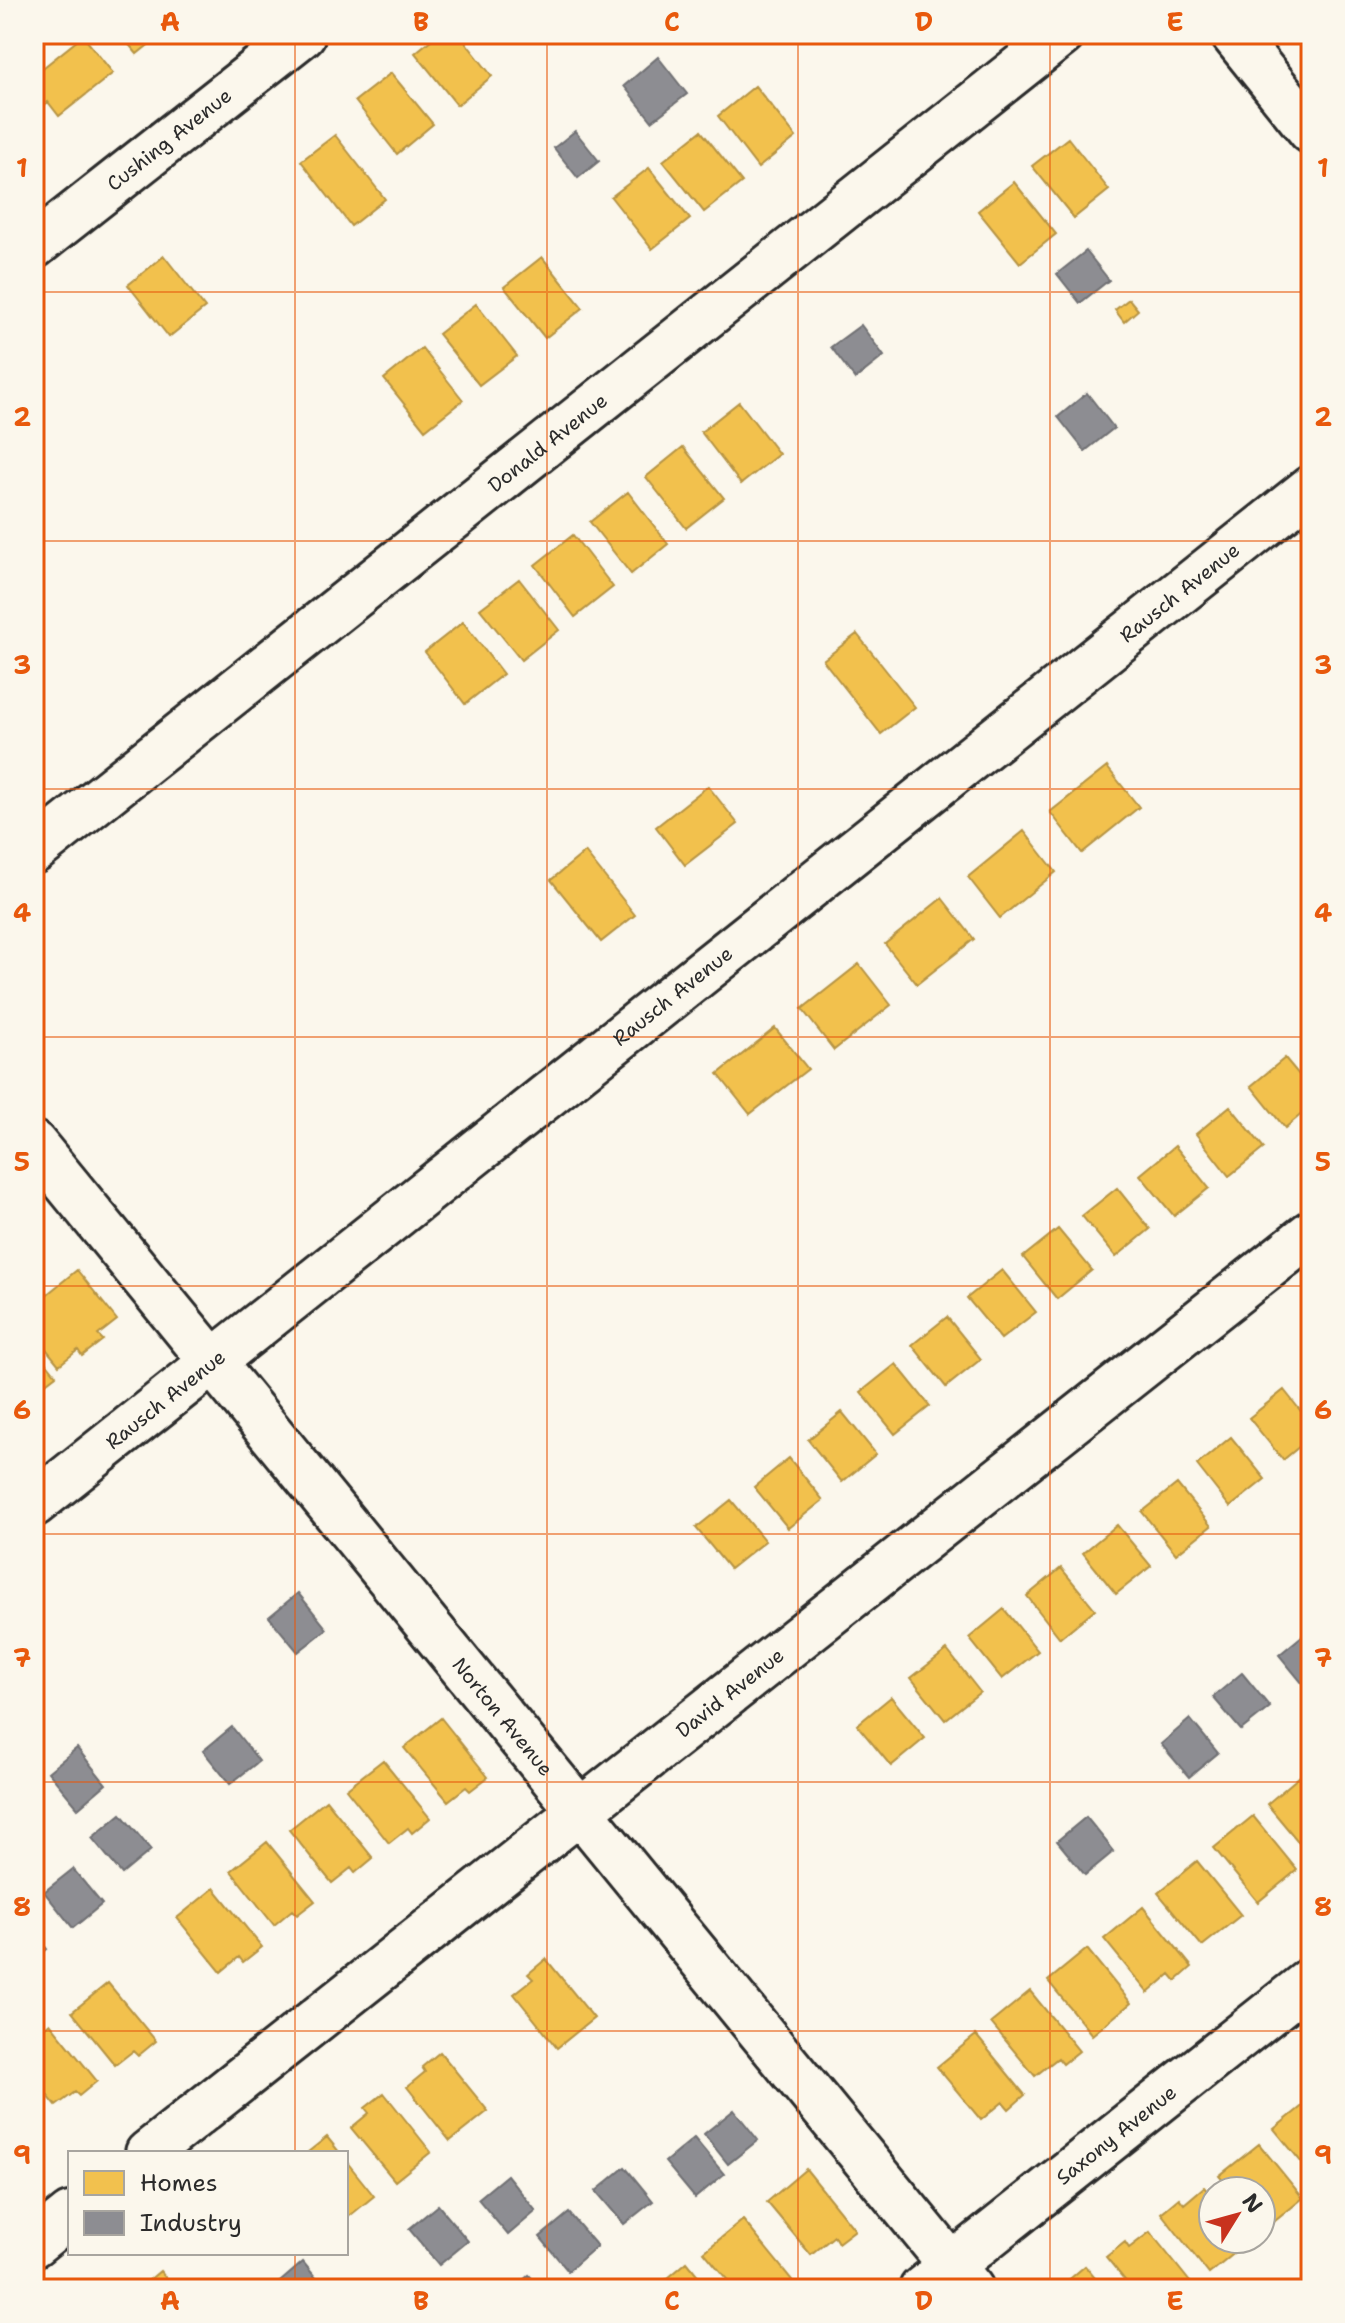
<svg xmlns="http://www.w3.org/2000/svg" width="1345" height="2323" font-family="'Shantell Sans',sans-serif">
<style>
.homes{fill:#f2c14e;stroke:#b69444;stroke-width:2}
.industry{fill:#8d8d92;stroke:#707073;stroke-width:2}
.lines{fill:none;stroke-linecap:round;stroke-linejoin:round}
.minor-casing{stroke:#2b2b2b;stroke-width:50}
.minor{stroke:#fbf7ec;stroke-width:44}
.grid{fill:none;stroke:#e8590c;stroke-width:2;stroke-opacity:0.55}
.labels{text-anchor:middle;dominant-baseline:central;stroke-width:8;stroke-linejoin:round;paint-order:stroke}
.street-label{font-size:20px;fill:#2b2b2b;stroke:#fbf7ec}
.neatline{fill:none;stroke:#e8590c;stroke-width:3}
.grid-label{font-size:26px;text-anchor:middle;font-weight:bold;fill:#e8590c}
</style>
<rect width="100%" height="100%" fill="#fbf7ec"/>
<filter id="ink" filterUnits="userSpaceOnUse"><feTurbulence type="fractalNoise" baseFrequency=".0125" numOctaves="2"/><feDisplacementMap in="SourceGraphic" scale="16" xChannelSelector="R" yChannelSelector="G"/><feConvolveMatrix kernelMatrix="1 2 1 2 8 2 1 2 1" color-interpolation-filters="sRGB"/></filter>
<g filter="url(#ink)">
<path class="homes" d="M120,34H162L137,54Z
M438,34H459L492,76L457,105L415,53Z
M83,36L113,73L59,116L48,102L34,113V75Z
M391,73L433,124L397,154L355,101Z
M755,86L796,137L758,168L718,116Z
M701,131L742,182L704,212L663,161Z
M335,135L385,199L351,226L301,161Z
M1068,138L1109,190L1074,218L1032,166Z
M649,168L690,219L652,249L611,197Z
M1014,182L1056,234L1020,263L978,211Z
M164,256L205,308L169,337L128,285Z
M542,257L583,308L545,338L504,287Z
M1129,299L1138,310L1124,322L1115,310Z
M476,304L517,356L479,385L438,334Z
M422,348L463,400L425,430L384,379Z
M739,402L779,454L741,484L701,432Z
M683,447L724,498L686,528L646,477Z
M628,492L668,544L631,574L590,522Z
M573,535L613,587L575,617L535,565Z
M519,579L559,630L521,660L480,609Z
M463,622L503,674L465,704L425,652Z
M857,634L915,707L881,734L823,660Z
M1107,767L1139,807L1082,853L1050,812Z
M708,786L738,824L685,865L656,827Z
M1024,831L1056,872L1000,918L968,877Z
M585,852L635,915L601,942L551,880Z
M942,898L974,939L917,984L885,944Z
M859,964L891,1005L834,1050L802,1009Z
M775,1028L808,1069L750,1114L718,1074Z
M1285,1058L1311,1089V1106L1285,1128L1251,1086Z
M1230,1106L1264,1148L1229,1176L1196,1134Z
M1175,1146L1209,1188L1174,1216L1140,1175Z
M1117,1188L1150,1229L1116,1257L1082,1216Z
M1058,1229L1092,1270L1057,1299L1023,1257Z
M77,1270L117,1320L98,1335L103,1340L82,1356L78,1350L59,1365L34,1334V1305Z
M1002,1270L1036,1312L1001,1339L967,1298Z
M947,1317L981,1359L946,1387L912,1345Z
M34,1347L56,1375L34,1392Z
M896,1364L930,1406L895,1434L861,1392Z
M1284,1390L1311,1424V1437L1283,1460L1249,1418Z
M842,1412L876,1454L842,1482L808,1440Z
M1231,1437L1265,1479L1230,1507L1197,1465Z
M789,1458L823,1500L788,1528L754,1487Z
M1177,1484L1211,1526L1176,1554L1142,1512Z
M731,1500L765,1541L730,1569L696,1528Z
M1117,1525L1151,1566L1116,1594L1083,1553Z
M1061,1568L1095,1609L1060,1638L1027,1596Z
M1004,1609L1038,1651L1002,1679L969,1638Z
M947,1650L980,1692L945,1720L911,1678Z
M891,1697L925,1738L891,1766L857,1725Z
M441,1718L488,1777L470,1791L466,1787L448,1801L404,1748Z
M383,1760L430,1818L412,1833L408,1828L389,1843L346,1789Z
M1306,1771L1311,1777V1857L1267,1804Z
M326,1800L373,1858L355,1873L351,1868L332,1883L289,1830Z
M1253,1816L1297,1870L1258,1902L1214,1848Z
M267,1842L315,1901L297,1915L292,1910L274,1925L231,1871Z
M1197,1861L1241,1915L1202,1946L1158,1893Z
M214,1888L262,1947L243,1962L239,1957L221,1972L177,1918Z
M1143,1907L1192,1967L1176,1981L1170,1974L1148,1993L1104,1939Z
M1087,1949L1131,2003L1092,2035L1048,1981Z
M546,1959L594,2018L557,2048L514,1994L533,1979L528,1974Z
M108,1983L156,2041L138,2056L133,2051L115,2065L72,2012Z
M1030,1991L1079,2051L1063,2064L1058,2058L1035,2076L991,2023Z
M50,2023L97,2081L79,2096L75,2092L56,2106L34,2079V2036Z
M976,2035L1025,2095L1009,2109L1003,2102L981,2120L937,2067Z
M440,2052L488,2111L450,2141L407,2087L425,2072L422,2067Z
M384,2093L431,2152L395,2181L351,2128L369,2113L365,2108Z
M1311,2099V2174L1274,2129Z
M327,2137L340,2153H309L308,2152Z
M1259,2144L1303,2198L1264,2230L1261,2191H1232L1219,2176Z
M346,2161L374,2196L346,2219Z
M806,2169L855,2230L838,2243L834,2236L811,2255L767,2202Z
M1204,2187L1213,2198V2239H1246L1248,2242L1209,2274L1161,2213L1179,2198L1184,2204Z
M743,2220L792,2280L781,2289H735L704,2252Z
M1150,2232L1194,2287L1191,2289H1132L1106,2257L1125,2242L1129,2248Z
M687,2262L709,2289H655Z
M1085,2266L1104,2289H1058Z
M160,2271L175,2289H145L142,2286Z"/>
<path class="industry" d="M658,57L687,94L652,121L624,86Z
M575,131L599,161L578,178L554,148Z
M1086,251L1109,280L1080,303L1057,274Z
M861,325L884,356L855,379L831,347Z
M1087,393L1114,428L1085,451L1058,417Z
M298,1593L327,1629L298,1652L269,1617Z
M1308,1631L1311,1685L1307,1689L1279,1655Z
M1242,1673L1270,1707L1241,1730L1213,1697Z
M1190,1719L1218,1753L1189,1777L1161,1744Z
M232,1727L259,1761L230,1784L203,1751Z
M77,1748L106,1784L78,1808L48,1772Z
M121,1814L151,1850L122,1874L92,1838Z
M1086,1817L1114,1851L1085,1875L1057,1841Z
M73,1869L102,1904L73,1928L44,1892Z
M34,1933L47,1949L34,1960Z
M734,2110L758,2140L728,2164L704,2134Z
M694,2138L724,2174L695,2198L665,2162Z
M625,2167L653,2201L624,2224L596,2191Z
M507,2175L536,2211L508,2235L478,2199Z
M438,2205L468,2241L439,2265L409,2229Z
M569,2213L597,2246L568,2271L540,2237Z
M303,2262L325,2289H276L274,2287Z
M529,2275L541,2289H513Z"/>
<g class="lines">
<defs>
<g id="minor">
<path d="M1233,34L1311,131"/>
<path id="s1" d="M34,246L303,34"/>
<path id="s2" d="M34,851L1062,34"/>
<path id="s3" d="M34,1144L971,2289"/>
<path id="s4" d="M34,1504L1311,488"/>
<path id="s5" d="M148,2153L1311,1233"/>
<path d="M34,2244L70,2215"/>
<path id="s6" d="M922,2289L1311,1980"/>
</g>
</defs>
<use href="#minor" class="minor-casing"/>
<use href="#minor" class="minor"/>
</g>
</g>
<path class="grid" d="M295,34V2153M547,34V2289M798,34V2289M1050,34V2289M34,292H1311M34,541H1311M34,789H1311M34,1037H1311M34,1286H1311M34,1534H1311M34,1782H1311M34,2031H1311M295,2253V2289"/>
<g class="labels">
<g class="street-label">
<text stroke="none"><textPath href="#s1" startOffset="172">Cushing Avenue</textPath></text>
<text stroke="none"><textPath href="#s2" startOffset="656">Donald Avenue</textPath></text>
<text stroke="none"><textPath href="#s4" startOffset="1464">Rausch Avenue</textPath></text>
<text stroke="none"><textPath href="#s4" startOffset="816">Rausch Avenue</textPath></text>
<text stroke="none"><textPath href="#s4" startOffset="168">Rausch Avenue</textPath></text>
<text stroke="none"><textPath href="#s5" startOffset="742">David Avenue</textPath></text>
<text stroke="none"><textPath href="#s3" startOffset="740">Norton Avenue</textPath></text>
<text stroke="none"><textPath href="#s6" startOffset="248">Saxony Avenue</textPath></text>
</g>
</g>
<rect width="1345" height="2323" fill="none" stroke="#fbf7ec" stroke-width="88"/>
<rect x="68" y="2151" width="280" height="104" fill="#fbf7ec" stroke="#a8a59f" stroke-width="2"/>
<rect x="84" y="2171" width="40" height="24" fill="#f2c14e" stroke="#a8a59f" stroke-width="2"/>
<text x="140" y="2191" font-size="24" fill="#2b2b2b">Homes</text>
<rect x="84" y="2211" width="40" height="24" fill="#8d8d92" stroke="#a8a59f" stroke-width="2"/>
<text x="140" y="2231" font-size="24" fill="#2b2b2b">Industry</text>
<g transform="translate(1237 2215) rotate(53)"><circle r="38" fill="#fbf7ec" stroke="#a8a59f" stroke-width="2"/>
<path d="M0-6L14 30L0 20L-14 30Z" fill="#c8321e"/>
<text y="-12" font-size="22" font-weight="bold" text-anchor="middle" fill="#2b2b2b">N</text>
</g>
<rect x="44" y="44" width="1257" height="2235" class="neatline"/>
<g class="grid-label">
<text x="170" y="31">A</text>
<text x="421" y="31">B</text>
<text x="672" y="31">C</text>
<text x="924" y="31">D</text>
<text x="1175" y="31">E</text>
<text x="22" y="177">1</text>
<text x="1323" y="177">1</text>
<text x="22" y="426">2</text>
<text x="1323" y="426">2</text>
<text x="22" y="674">3</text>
<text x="1323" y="674">3</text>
<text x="22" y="922">4</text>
<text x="1323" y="922">4</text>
<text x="22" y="1171">5</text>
<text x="1323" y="1171">5</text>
<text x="22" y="1419">6</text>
<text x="1323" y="1419">6</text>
<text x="22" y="1667">7</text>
<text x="1323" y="1667">7</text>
<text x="22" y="1916">8</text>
<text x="1323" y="1916">8</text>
<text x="22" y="2164">9</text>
<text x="1323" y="2164">9</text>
<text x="170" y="2310">A</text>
<text x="421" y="2310">B</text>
<text x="672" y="2310">C</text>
<text x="924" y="2310">D</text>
<text x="1175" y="2310">E</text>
</g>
</svg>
